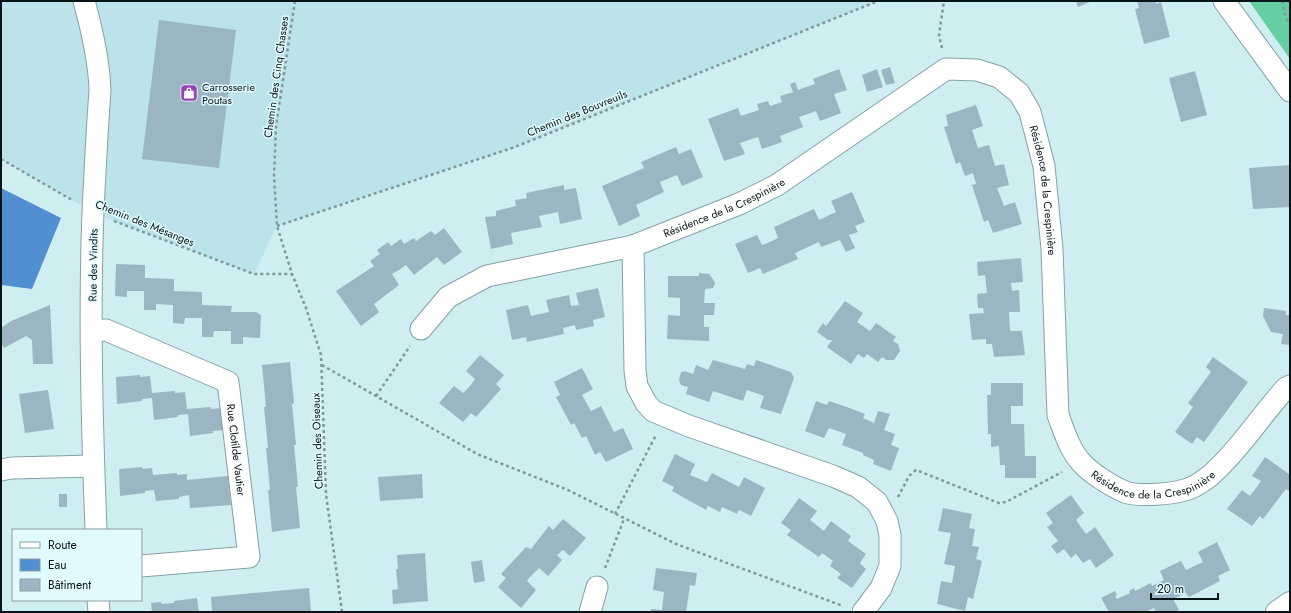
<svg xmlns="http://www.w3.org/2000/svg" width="1291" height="613" font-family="Jost,sans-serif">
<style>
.built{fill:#bbe3e9}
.forest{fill:#65cea3}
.water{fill:#518fd0}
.building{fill:#9cb5c2}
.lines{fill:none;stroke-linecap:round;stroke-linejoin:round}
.street-casing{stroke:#84a1a6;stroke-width:23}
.secondary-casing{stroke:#84a1a6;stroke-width:24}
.path{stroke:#81989b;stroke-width:2.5;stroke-dasharray:3 3;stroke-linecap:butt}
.street{stroke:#fff;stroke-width:21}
.secondary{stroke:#fff;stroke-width:22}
.labels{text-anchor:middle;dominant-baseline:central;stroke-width:3;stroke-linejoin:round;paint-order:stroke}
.street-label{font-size:11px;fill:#091416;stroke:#e1fafd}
.poi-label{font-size:11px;fill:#091416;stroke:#e1fafd;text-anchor:start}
</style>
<rect width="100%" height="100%" fill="#cfeef2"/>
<path class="built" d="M1,1H878L515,147L277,226L254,274L117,222L93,212L1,159Z"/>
<path class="forest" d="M1249,1H1290V59Z"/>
<path class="water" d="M1,188L61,218L32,289L1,285Z"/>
<path class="building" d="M1076,1H1092L1078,7Z
M1137,1H1156V4L1161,2L1170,37L1144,44L1135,9L1139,8Z
M159,20L236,30L219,168L142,159Z
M890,67L895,83L886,85L881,70Z
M839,69L847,90L834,94L841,113L820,121L816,111L799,117L803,127L780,136L782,142L762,149L758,137L740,143L745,154L724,161L708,119L738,108L741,116L759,110L757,104L768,101L770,106L782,102L780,96L793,92L790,84L795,82L798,90L815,84L813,79Z
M877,69L883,87L867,92L862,75Z
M1195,71L1207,115L1181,122L1169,78Z
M976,105L983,126L972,130L978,148L989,145L995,166L1004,164L1009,185L997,188L1004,206L1015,202L1022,224L993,233L988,220L984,222L972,185L976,184L973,173L965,176L960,162L956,164L944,127L948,126L946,115Z
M676,147L679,154L691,149L703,177L682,186L677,175L660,182L664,192L636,205L640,216L619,226L602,186L644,168L641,162Z
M1290,165V207L1253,209L1249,168Z
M564,185V190L576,188L582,219L560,224L558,212L539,216L542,227L511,233L513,244L491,249L485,217L496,216V211L516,206L515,200L527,198L526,193Z
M852,192L865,222L855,226L858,232L849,235L855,248L846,252L840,240L821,247L819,242L795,253L798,259L763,274L760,268L748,273L735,244L757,235L762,245L770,242L778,238L774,227L814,209L819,220L836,212L831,201Z
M444,228L462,252L444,265L437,257L414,275L406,265L399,270L392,274L399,285L374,304L379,312L361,326L336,291L374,266L370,261L380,254L377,250L388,242L391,246L401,239L404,244L414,238L416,241L431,231L435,235Z
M1021,258L1023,282L1011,283L1012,291L1019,290L1020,312H1009L1010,331H1022L1025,355L994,357L992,344H986V339L972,340L969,314L984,313L983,308H978L977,294L987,293L985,275L978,276L977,262Z
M116,264L145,265V278L174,279V291L202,292V305L232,306L231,312H256L261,315L260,338L243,337V344H231V331H214L213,337H202V318H185L184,324L173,323V305L156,304V310H144V291H127V297L115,296Z
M699,273L709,274L713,279L715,283L713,288L705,289L704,303H715L714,315H704V327H709V341L667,339L668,315L680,316V298L668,297V276H699Z
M598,288L605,317L593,320L594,326L576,330L575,325L563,328L564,334L527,342L526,337L512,340L506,310L528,305L531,316L549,312L546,300L569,295L571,306L579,305L576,293Z
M845,301L863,313L857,322L870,331L876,323L896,337L893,341L898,344L900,351L894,360H886L882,357L878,362L867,354L864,358L858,354L851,364L827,347L832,340H828L817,332L823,323L826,326Z
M50,305L53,364H33L32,340L26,336L4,348L1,343V328L11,321Z
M1264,308L1286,311V315H1290V345L1281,344L1283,334L1271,332L1263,316Z
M480,355L504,375L496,384L501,389L476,417L471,413L463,422L439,403L454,386L463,393L470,386L475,379L466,371Z
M1213,357L1248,382L1204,442L1197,437L1192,444L1175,432L1193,407L1188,403L1211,372L1206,367Z
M713,360L745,369L747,364L754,366L756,360L791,372L794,378L781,414L760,408L764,396L747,390L743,401L713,391L709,402L686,394L688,387L681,385L679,380L681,372L685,371L693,374L696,365L708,370Z
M290,362L294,403L292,404L296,445H294L298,487H296L300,528L272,532L268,490H270L266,448H268L264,407H266L262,365Z
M582,368L593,389L582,395L591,411L601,406L614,432L623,428L633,449L606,462L600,452L595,455L586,436L582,438L574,423L571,425L556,397L560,395L554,382Z
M140,375V377L150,376L152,393L175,391V393L185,392L187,409L211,407V409L221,408L223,430L213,431V433L190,436L188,414L178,415V417L154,420L152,398L142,399V401L117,404L116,377Z
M991,383H1023V406H1011V424H1024L1025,456H1036V478H1005V465H1000L999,446L991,447V434H988L987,395H991Z
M48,390L54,429L25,433L19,394Z
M816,401L827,405L829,401L847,407L865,414L863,418L874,423L878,411L890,414L884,430L895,434L891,445L899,448L891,471L873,464L874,460L863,455V453L842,445L846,434L829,428L824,438L805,431Z
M675,454L695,464L690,475L707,482L712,473L739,487L744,477L765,488L751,516L739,510L737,514L722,507L720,512L708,506L706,510L672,491L674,487L662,481Z
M1265,457L1290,475V490L1289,491L1286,489L1263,519L1260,516L1252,526L1227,509L1242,490L1250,496L1256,488L1261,481L1252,476Z
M142,467V469L152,468L153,475L177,473V475L187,474V480L228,476L231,505L190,508L189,495L179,497V499L156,501L154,490L145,491V493L120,496L119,469Z
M422,474L423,498L380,501L378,477Z
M59,494H67V507H59Z
M1071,495L1084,513L1076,520L1086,534L1095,527L1114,555L1096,568L1090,559L1083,563L1076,554L1071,558L1064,549L1057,554L1051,546L1058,541L1047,527L1053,523L1046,513Z
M799,498L817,511L810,520L824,531L831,521L851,536L848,541L866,554L860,563L866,569L852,588L837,578L841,574L830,566L833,561L822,553L819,557L787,535L791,530L781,523Z
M943,508L972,514L969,528L975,529L972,546L979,547L976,559L982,561L973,599L968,597L965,611L937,604L941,581L952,583L955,566L944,564L951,533L938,531Z
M563,519L586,538L570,556L563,550L557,555L562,560L548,576L539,568L529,578L527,581L536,590L521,608L498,587L506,578L501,574L526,547L531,549L549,526L553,530Z
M1217,542L1230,570L1218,576L1220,581L1189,597L1186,593L1173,599L1179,610L1174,612H1156L1154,608L1145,612H1109L1101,598L1115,591L1117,595L1115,596L1117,599L1130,593L1129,591L1134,588L1135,591L1151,583L1152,586L1164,580L1160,571L1181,561L1186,570L1203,562L1198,552Z
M425,553L428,601L393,604L392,590L398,589L396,569H398L397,555Z
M482,560L485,581L474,583L471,562Z
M656,568L697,573L695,586L690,585L686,612H651V609L662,610L664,592L653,590Z
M309,588L311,612H212L211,597Z
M197,598L199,612H152L151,603L161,602L162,604L174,603V601Z"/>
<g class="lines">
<defs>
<g id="street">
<path d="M84,1C92,30 99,60 100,90C97,131 95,171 93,211C89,317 92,424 96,530"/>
<path d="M1224,1L1290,91"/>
<path d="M633,246L635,370L637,386L646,403L653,411L689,426L833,476L858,487L877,502L887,521L890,535V566L881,588L863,612"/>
<path id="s1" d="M421,329L448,297L487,276L633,246L739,204L777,185L946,69L977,70L999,77L1019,93L1030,112L1044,166L1052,249L1058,415C1064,431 1069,448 1080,461C1090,473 1111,486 1125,492C1139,497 1174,494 1188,489C1195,487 1208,478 1213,473C1241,448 1261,415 1286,388L1290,386"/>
<path id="s2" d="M92,331L106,330L228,382L249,557L141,566"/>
<path d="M1,470L12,468L93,466"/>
<path d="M98,600L99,612"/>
<path d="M590,612L597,587"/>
</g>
<path id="secondary" d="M1277,612L1290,603"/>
</defs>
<use href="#street" class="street-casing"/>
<use href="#secondary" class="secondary-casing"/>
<path class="path" d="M295,1L276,126L274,177L277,226L292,274L306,308L321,355L326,494L342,612
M1282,1L1286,18L1290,24
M942,48L939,35L944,1
M1,159L72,200
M114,221L254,274H292
M277,226L515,147L878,1
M322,365L477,454L568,490L676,544L843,606
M376,396L410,346
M898,497L909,476L916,470L999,503L1006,502L1062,472
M615,514L656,435
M605,568L624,519"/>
<use href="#street" class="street"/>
<use href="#secondary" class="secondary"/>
</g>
<defs>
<symbol id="shop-square" viewBox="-11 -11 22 22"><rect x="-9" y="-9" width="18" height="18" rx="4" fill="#9544b3" stroke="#e1fafd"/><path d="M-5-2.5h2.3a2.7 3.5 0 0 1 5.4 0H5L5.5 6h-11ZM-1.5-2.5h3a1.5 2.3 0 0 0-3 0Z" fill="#fff"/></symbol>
</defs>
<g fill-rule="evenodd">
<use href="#shop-square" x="179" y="83" width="20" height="20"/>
</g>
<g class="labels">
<g class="street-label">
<text transform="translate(276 77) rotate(-82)">Chemin des Cinq Chasses</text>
<text transform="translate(577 113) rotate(-22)">Chemin des Bouvreuils</text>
<text stroke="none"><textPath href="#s1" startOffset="778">Résidence de la Crespinière</textPath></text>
<text stroke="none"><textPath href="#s1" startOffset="334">Résidence de la Crespinière</textPath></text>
<text transform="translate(145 223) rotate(22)">Chemin des Mésanges</text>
<text transform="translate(93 265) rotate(-89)">Rue des Vindits</text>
<text transform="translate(317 441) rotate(-92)">Chemin des Oiseaux</text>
<text stroke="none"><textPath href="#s2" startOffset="215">Rue Clotilde Vautier</textPath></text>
<text stroke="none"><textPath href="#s1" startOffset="1138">Résidence de la Crespinière</textPath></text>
</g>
<g class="poi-label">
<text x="202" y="87">Carrosserie<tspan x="202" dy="13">Poutas</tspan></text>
</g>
</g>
<rect width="1291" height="613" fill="none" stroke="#091416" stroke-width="4"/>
<rect x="12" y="529" width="130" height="72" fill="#e1fafd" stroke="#8b9ea1"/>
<rect x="20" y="542" width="20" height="6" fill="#ffffff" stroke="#8b9ea1"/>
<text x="48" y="549" font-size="12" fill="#091416">Route</text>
<rect x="20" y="559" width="20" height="12" fill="#518fd0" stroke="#8b9ea1"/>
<text x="48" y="569" font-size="12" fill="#091416">Eau</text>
<rect x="20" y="579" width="20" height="12" fill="#9cb5c2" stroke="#8b9ea1"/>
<text x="48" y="589" font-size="12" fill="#091416">Bâtiment</text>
<path d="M1151 593v6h67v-6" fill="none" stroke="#091416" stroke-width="2"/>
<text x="1157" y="593" font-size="12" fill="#091416" stroke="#e1fafd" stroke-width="3" paint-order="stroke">20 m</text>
</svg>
